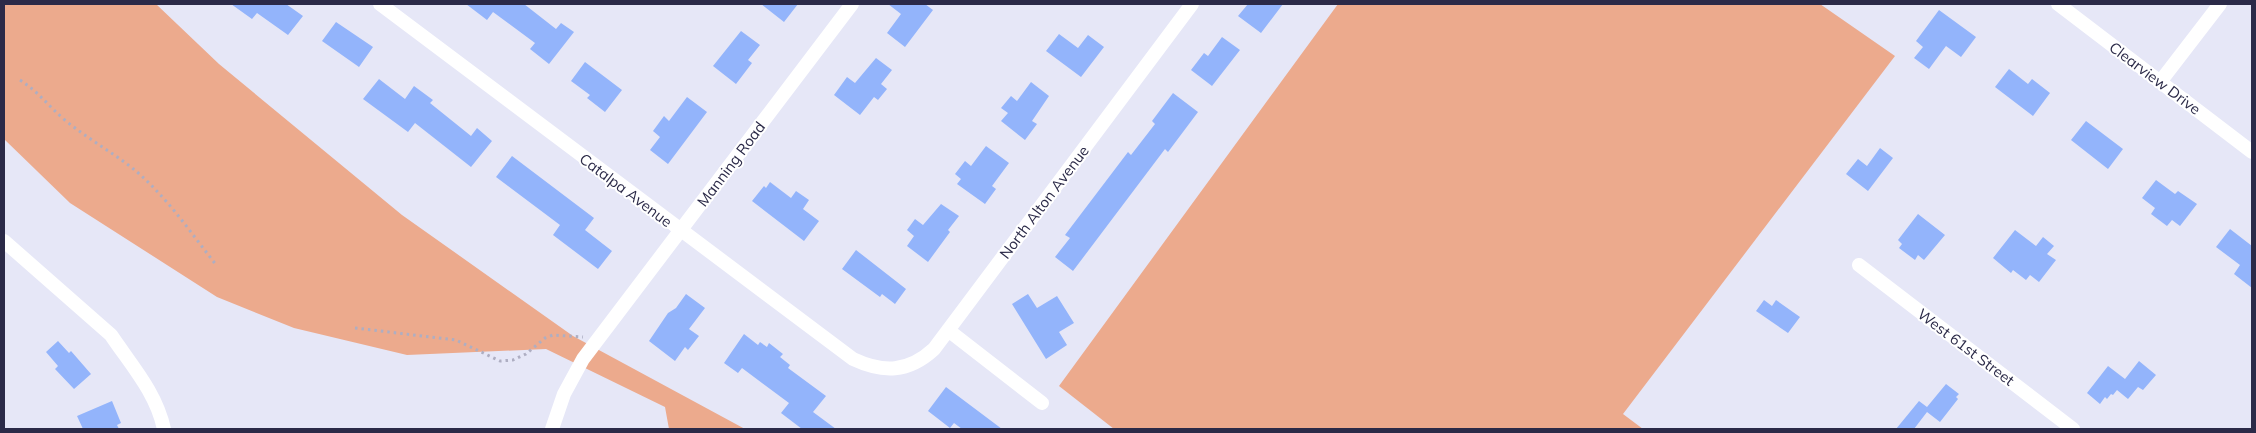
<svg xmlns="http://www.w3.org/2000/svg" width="2256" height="433" font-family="Mulish,sans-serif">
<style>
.green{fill:#ecaa8d}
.building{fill:#93b4fb}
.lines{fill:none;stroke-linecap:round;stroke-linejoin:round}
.path{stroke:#aeaec2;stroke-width:3;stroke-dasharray:2.5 4;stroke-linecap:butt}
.street{stroke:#fff;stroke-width:14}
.labels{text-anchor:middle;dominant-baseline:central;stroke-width:4;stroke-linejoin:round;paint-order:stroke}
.street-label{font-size:15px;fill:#2b2a48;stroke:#fff}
</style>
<rect width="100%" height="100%" fill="#e6e7f7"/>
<path class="green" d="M4,4H156L219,64L402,215L573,336L745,429H669L665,407L546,349L407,355L294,328L217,297L70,203L4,139Z
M1338,4H1820L1895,56L1623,414L1643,429H1114L1059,386Z"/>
<path class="building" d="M231,4H286L303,16L288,35L257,13L252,19Z
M466,4H524L556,29L561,23L574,32L549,64L530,49L535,43L493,12L487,20Z
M761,4H798L784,22Z
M888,4H925L933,10L905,47L887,33L901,14Z
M1248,4H1283L1261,33L1238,16Z
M1939,10L1976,37L1961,57L1946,46L1929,69L1914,58L1923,47L1916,41Z
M336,22L373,47L359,67L322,41Z
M741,31L760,45L748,60L752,63L736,84L713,66Z
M1059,34L1078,48L1088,35L1104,47L1081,77L1046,51Z
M1222,37L1240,50L1212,86L1191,70L1204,53L1208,56Z
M876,58L892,70L881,84L887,89L878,100L874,97L860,115L834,95L847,77L855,83Z
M585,62L622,90L605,112L587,98L590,95L571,81Z
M2009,69L2028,84L2032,79L2050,93L2033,116L1995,87Z
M379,79L405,99L414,86L433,100L430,103L471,136L477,128L492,141L471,167L415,123L408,132L363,99Z
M1031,82L1049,96L1032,121L1037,124L1025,140L1001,121L1008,113L1001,108L1011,96L1017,101Z
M1173,93L1198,112L1168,152L1165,149L1073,271L1055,257L1070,238L1065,235L1128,152L1131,155L1155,124L1152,121Z
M687,97L707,112L668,164L650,150L660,137L653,131L664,116L669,121Z
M2086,121L2123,149L2108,169L2071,140Z
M986,146L1009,163L992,186L996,189L985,204L957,184L961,179L955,174L965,161L971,166Z
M1880,148L1893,158L1868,191L1846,174L1858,159L1867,166Z
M512,156L594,218L585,230L612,251L598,269L553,235L560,225L496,177Z
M2156,180L2175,194L2178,191L2197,204L2180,226L2172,220L2167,226L2151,214L2155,208L2142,198Z
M770,182L791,198L796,191L809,200L803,209L819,221L804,241L752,201L764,186L766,188Z
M941,204L959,216L948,230L950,232L928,262L907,246L914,236L907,230L915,219L923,225Z
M1918,214L1945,235L1924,260L1918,255L1915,260L1899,248L1902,244L1898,240Z
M2230,229L2252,246V288L2234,274L2240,265L2216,247Z
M2015,230L2036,246L2043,237L2054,246L2047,254L2056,260L2039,282L2030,275L2026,280L2013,270L2011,273L1993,258Z
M856,250L906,289L895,304L882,294L880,297L842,269Z
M686,294L705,308L689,329L699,336L688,350L685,347L675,361L649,341L668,313L676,308Z
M1028,294L1037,308L1057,296L1074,323L1059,332L1067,345L1046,359L1012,304Z
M1764,300L1772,306L1776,300L1800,317L1788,333L1756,311Z
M744,334L758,345L760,342L767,347L769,343L783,354L780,357L790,365L788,368L826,396L813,412L836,429H802L781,413L789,403L742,368L738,373L724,363Z
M58,341L69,353L71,351L91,374L74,389L55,369L58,366L46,352Z
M2139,361L2156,375L2143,390L2138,387L2128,399L2117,390L2113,395L2111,394L2107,399L2105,397L2100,404L2087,393L2108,366L2125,379Z
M1946,384L1959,394L1956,397L1958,399L1940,422L1927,412L1914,429H1896L1919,401L1927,407Z
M946,387L1002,429H962L954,423L950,428L928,411Z
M112,401L121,423L117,425L119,429H83L77,416Z"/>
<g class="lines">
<path class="path" d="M20,80C40,93 49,107 66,121C87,138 110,151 131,167C166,195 190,232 217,266
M355,328L456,340L500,361L513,360L526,354L545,338L553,335L583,337"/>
<path class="street" d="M380,4L853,359C883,373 908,373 934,349L1192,4
M2058,4L2252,152
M2160,82L2220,4
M4,241L111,335C131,365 156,392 164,429
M1859,265L2073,429
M948,330L1042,403
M552,429L564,394L583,359L852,4"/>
</g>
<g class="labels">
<g class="street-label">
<text transform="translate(2155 78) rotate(37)">Clearview Drive</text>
<text transform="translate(731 164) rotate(-53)">Manning Road</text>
<text transform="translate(626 190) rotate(37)">Catalpa Avenue</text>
<text transform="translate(1044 202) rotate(-53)">North Alton Avenue</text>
<text transform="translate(1966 347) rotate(37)">West 61st Street</text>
</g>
</g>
<rect width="2256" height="433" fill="none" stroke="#2b2a48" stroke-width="10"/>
</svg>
